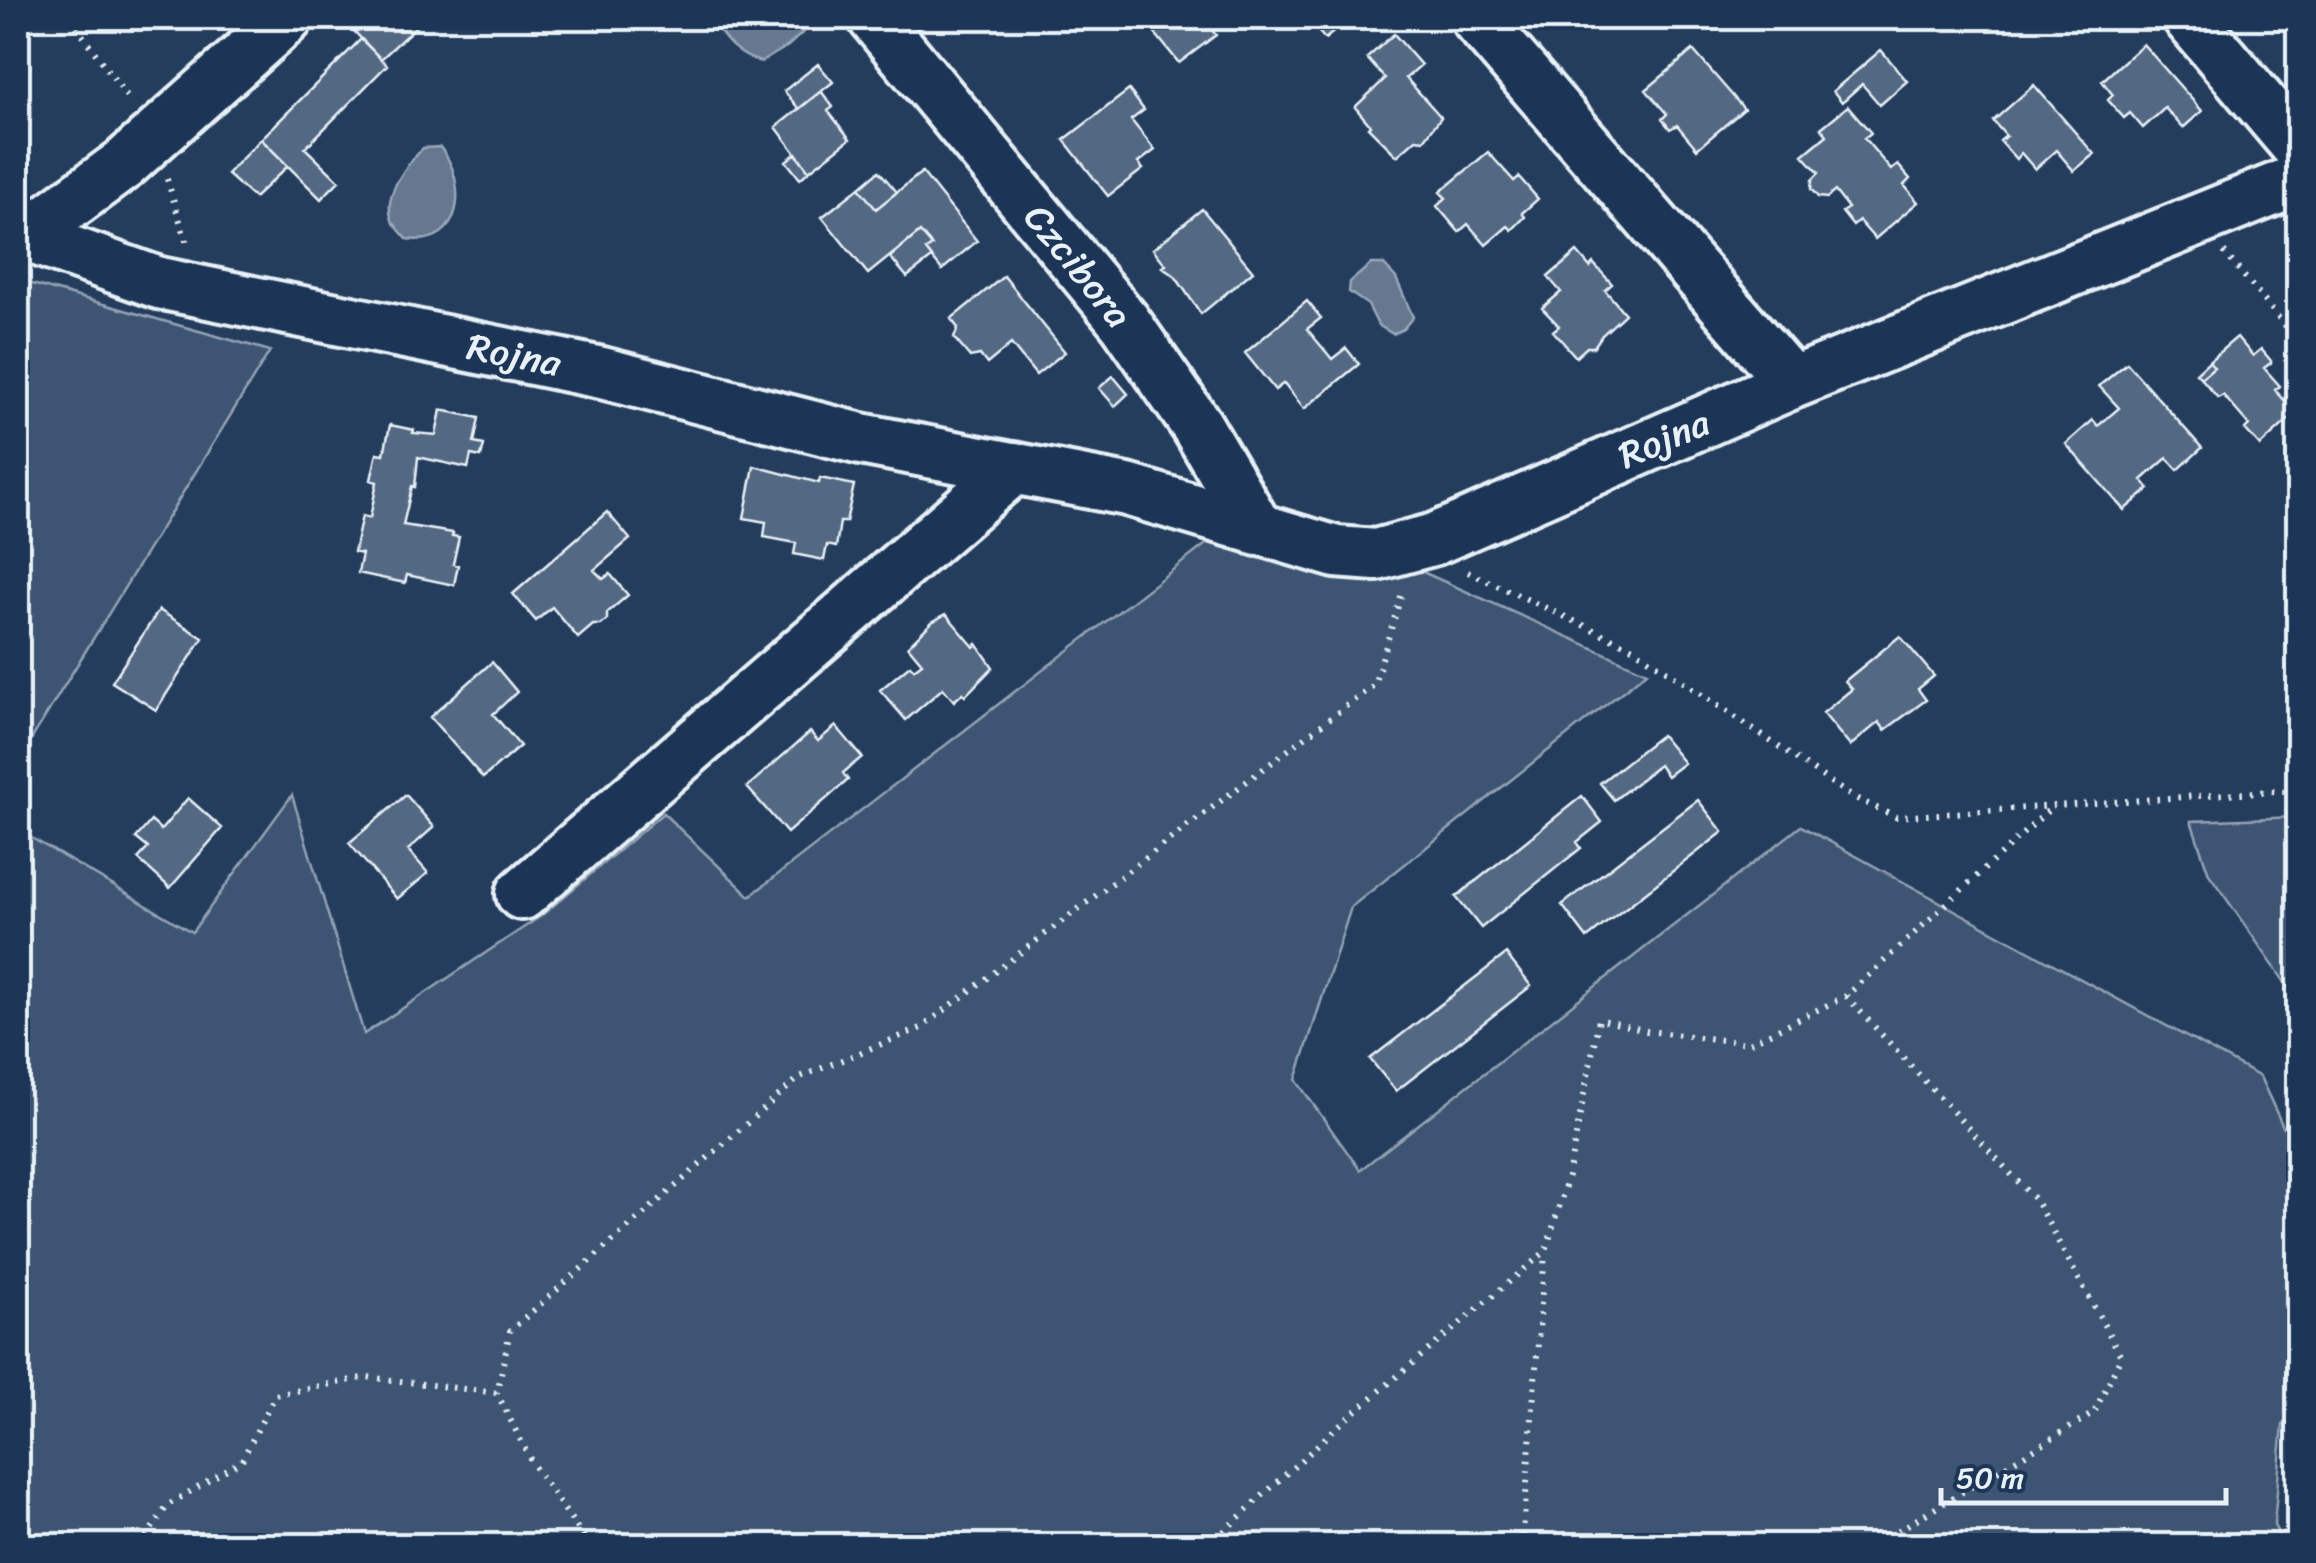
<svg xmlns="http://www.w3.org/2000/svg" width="2316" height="1563" font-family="Sriracha,sans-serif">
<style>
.green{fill:#3e5472;stroke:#93a2b5;stroke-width:2.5}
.water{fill:#657890;stroke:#99a8ba;stroke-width:2.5}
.building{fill:#536782;stroke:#e8f1f8;stroke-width:2.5}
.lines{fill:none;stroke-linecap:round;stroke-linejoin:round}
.minor-casing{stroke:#e8f1f8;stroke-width:58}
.path{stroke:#e8f1f8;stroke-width:6;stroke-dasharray:2.5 8;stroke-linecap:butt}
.minor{stroke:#1d3557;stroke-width:50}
.labels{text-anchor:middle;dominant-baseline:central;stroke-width:9;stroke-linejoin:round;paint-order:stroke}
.street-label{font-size:38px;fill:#e8f1f8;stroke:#1d3557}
</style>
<rect width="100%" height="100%" fill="#253d5d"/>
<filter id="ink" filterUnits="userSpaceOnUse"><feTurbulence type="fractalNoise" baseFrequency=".01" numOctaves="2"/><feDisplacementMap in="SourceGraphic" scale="20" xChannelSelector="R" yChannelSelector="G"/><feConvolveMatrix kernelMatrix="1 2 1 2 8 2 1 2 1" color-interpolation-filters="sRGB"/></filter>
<g filter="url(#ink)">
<path class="green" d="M18,280L270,351L18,761Z
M1210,541L1416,569L1647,672L1351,907L1296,1080L1360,1170L1801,826L2260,1077L2298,1159V1418L2283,1424L2274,1525L2284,1545H18V830L192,932L292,795L364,1034L541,916L663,813L750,896Z
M2298,817V1001L2209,874L2191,821Z"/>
<path class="water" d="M714,18H810V26L788,46L761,62C738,56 721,39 714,18Z
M440,147C468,181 465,248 407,239C403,234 395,226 392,220C382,194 407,165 423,148Z
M1371,264H1383L1396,278L1413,317L1403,329L1393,334L1378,325L1368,305L1349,292L1350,282Z"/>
<path class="building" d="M364,18H419L423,20L381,59L352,29Z
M1172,18H1202L1216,35L1179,63L1154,32Z
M1298,18H1350L1325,39L1312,24L1307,28Z
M1394,34L1421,65L1406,78L1441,117L1424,140L1416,139L1397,156L1368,127L1370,125L1355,107L1385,79L1367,58Z
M361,39L387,65L305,148L339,181L321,199L261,139Z
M2143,44L2202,111L2183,128L2165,108L2143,128L2130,113L2124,118L2108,100L2113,95L2102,81Z
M1693,50L1744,109L1697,149L1677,125L1670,129L1662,119L1667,114L1646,90Z
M1881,50L1907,81L1880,105L1862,84L1842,102L1833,91Z
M818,64L833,82L799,109L784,91Z
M2034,85L2094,154L2074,171L2056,150L2035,169L2021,153L2016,159L2000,141L2006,136L1993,121Z
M1129,90L1144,110L1131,120L1155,150L1138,163L1143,169L1108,196L1064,140Z
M821,91L833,107L828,111L850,139L809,171L776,127Z
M1848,106L1871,133L1864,138L1891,170L1898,165L1910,179L1904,185L1918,202L1875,239L1859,221L1853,226L1842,212L1848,208L1835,191L1827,198L1818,197L1811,189L1812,180L1819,173L1803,155L1827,135L1821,128Z
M261,139L288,166L254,198L227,174Z
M1488,152L1514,181L1519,177L1538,199L1522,213L1525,217L1512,230L1508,226L1486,245L1468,224L1459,232L1437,206L1446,198L1440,192Z
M796,153L809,171L800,179L786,161Z
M879,171L897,192L876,209L859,188Z
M922,172L977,241L942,270L926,250L932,246L920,232L868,274L822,217L859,188L876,209Z
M1202,209L1253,271L1201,314L1175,276L1163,267L1166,265L1153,249Z
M920,232L932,246L926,250L932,258L907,277L890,257Z
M1577,252L1590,267L1593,263L1612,284L1605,290L1625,314L1602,335L1594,347H1587L1576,357L1553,331L1559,326L1542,308L1561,292L1548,277Z
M1004,276L1065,352L1036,375L1011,344L987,364L980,355L970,357L954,338L958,328L951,319Z
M1307,301L1321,318L1307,329L1332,359L1346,348L1359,364L1304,409L1284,383L1275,390L1245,353Z
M2237,337L2253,356L2261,349L2272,362L2264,368L2280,386L2275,390L2296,413L2260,446L2245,429L2249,425L2223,395L2218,398L2201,378L2214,367L2209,361Z
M2209,361L2214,367L2201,378L2196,373Z
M2127,363L2202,448L2178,470L2167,458L2142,480L2149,489L2124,510L2066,444L2093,420L2098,426L2119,408L2099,386Z
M1113,376L1128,394L1115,406L1099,388Z
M441,410L479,418L474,443L484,445L481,457L471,455L468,468L418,457L415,487L412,486L403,525L453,533L452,536L459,537L453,564L458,565L454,585L407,575L405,583L358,573L362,554L354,552L362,516L370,518L377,482L371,480L377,453L384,454L390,425L414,430L413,433L436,435Z
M754,466L819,483L820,478L854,485L846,522H840L836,547L827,545L824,560L794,554L796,543L764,537L766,522L744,518Z
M607,512L630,539L594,570L603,579L610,574L628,595L607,613V620L601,625H593L578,638L552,607L536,621L513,594Z
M159,610L203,638L156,710L112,682Z
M946,614L974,647L977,644L993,667L965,696L963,693L954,701L943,688L906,720L880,690L910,665L914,669L922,663L908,646L932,622Z
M1900,636L1934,676L1918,689L1926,700L1885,730L1879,722L1850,746L1823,713L1852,689L1845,681Z
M492,662L517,692L493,714L520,746L483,778L430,717Z
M836,726L862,757L843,773L848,780L787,833L747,787L810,732L818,741Z
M1661,735L1684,763L1667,776L1659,765L1614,800L1600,783Z
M406,795L434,827L408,850L428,873L397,899L349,843Z
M1582,796L1602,822L1577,842L1581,848L1481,928L1456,897Z
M188,798L222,828L170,888L138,859L148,848L136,838L151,821L161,830Z
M1698,800L1723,832L1587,938L1562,905Z
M1506,954L1531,986L1396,1091L1370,1059Z"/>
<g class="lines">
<defs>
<path id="minor" d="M874,18L1125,322L1197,426L1258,530
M1476,18L1792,383
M2189,18L2298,147
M18,233L159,283L602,373L861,439L1127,490L1336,552L1376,555L1435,539L1792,383L2298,180
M26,236L124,164L287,18
M522,894L1014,468"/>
</defs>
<use href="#minor" class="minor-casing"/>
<path class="path" d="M70,18L130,101
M167,179L187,244
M2224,252L2298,341
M1468,572L1635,649L1851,796L1896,817L2271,791L2298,793
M1846,996L2036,1201L2121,1356L2094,1413L1889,1536L1880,1546
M140,1546L168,1505L242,1460L275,1395L367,1377L497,1393
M590,1546L533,1465L497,1393L510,1331L800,1077L921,1028L1374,685L1402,593
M1208,1546L1337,1427L1546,1251L1568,1176L1599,1019L1647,1031L1749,1043L1846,996L2052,807
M1522,1546L1545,1253"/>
<use href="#minor" class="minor"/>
</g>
</g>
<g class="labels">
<g class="street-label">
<text transform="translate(1078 266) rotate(51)">Czcibora</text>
<text transform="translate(514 355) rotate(11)">Rojna</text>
<text transform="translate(1664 439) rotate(-23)">Rojna</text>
</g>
</g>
<rect width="2316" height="1563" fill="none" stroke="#1d3557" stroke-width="60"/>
<rect x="30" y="30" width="2256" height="1503" fill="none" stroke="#e8f1f8" stroke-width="4" filter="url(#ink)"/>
<path d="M1941 1488v15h285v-15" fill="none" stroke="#e8f1f8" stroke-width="5"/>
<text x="1956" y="1488" font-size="30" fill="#e8f1f8" stroke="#1d3557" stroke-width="8" paint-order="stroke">50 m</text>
</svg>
